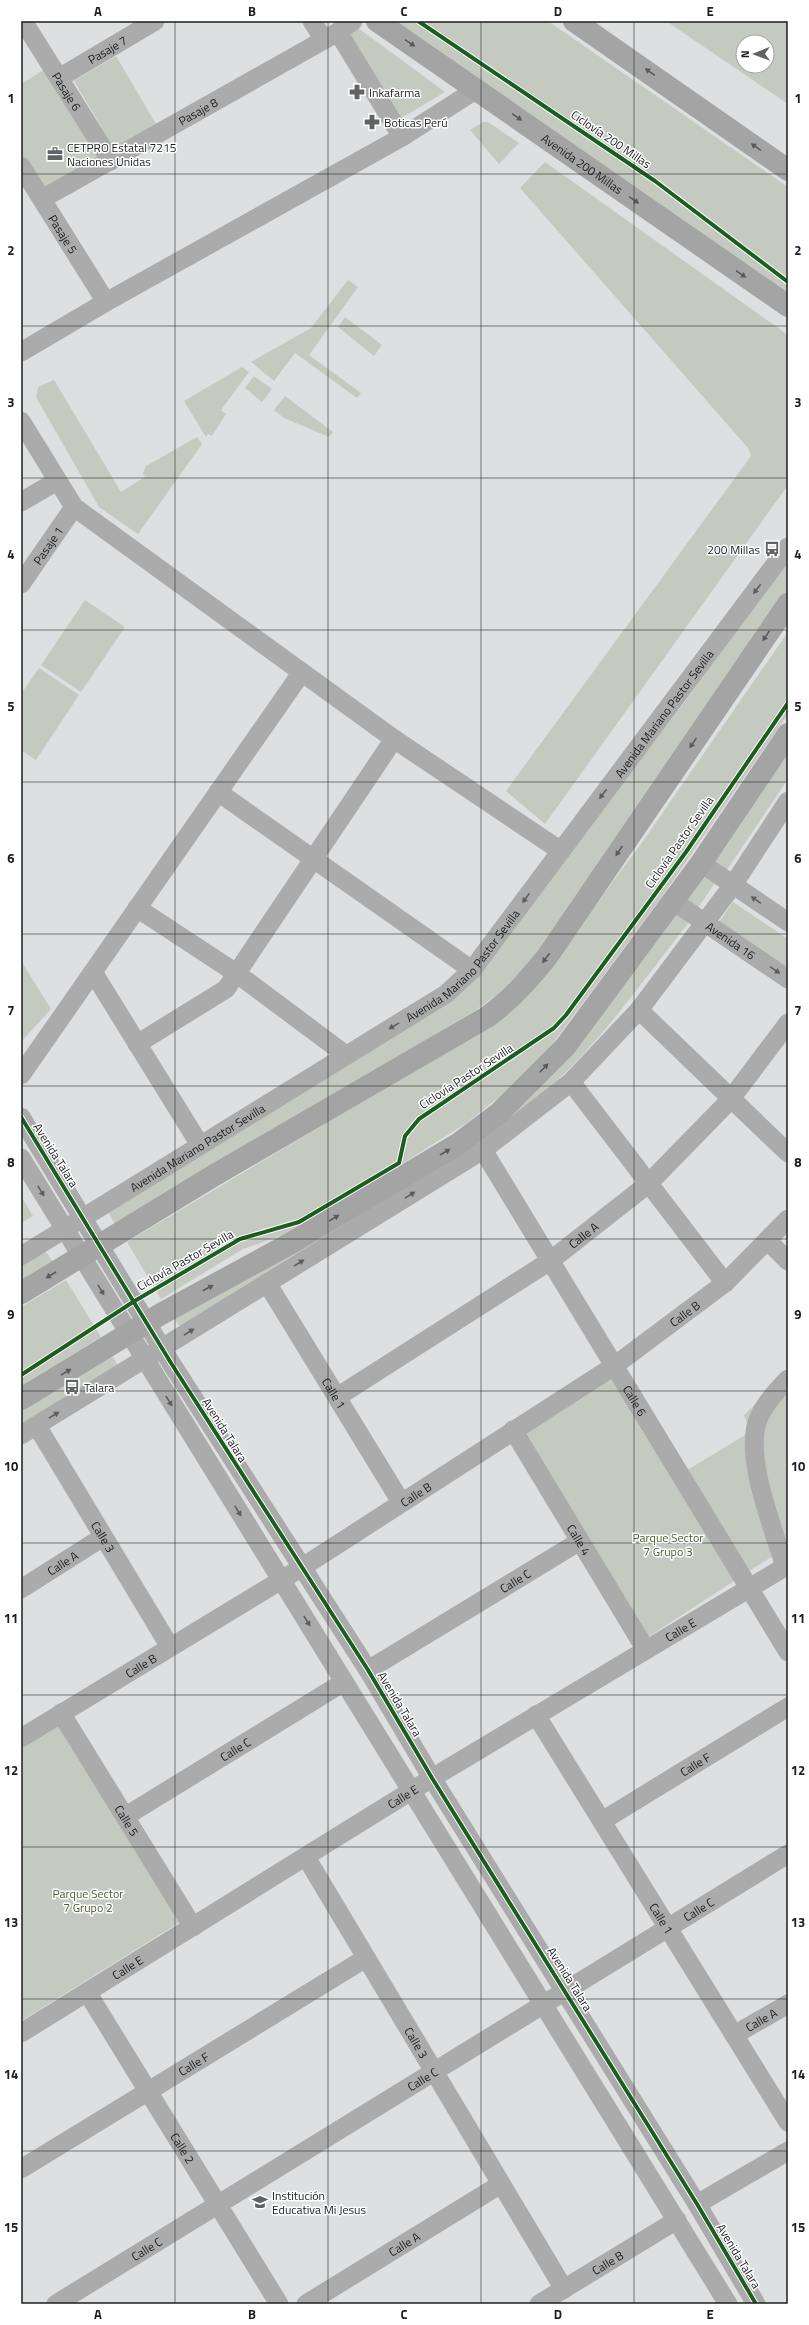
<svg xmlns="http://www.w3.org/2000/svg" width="809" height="2325" font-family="'Titillium Web',sans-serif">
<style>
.green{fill:#c5cac0;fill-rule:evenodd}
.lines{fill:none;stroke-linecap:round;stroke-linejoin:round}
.minor{stroke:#acabab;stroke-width:19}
.major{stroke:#a5a4a5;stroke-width:22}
.cycleway-casing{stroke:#fff;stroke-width:6}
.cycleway{stroke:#1b5e20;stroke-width:4}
.oneway{fill:#5a5a5b}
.oneway2{fill:#5d5d5e}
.grid{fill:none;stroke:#1c1e1f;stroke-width:1;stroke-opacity:0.55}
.labels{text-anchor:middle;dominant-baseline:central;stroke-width:3;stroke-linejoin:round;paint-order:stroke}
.street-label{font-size:12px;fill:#1c1e1f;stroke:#fff}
.poi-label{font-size:12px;fill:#1c1e1f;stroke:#fff;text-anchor:start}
.park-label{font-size:12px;fill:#4e5b2b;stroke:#fff}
.neatline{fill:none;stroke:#1c1e1f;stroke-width:1.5}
.grid-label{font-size:13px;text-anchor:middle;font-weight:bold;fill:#1c1e1f}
</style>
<rect width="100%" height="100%" fill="#dddfe1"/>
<path class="green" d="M395,21H548L788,187V294Z
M666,21H788V104ZM743,42H767V66H743Z
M354,25L445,92L398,120L348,31Z
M116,56L156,124L115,150L74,81Z
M48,67L104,158L44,195L21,158V84Z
M483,122H488L519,143L499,164L470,130Z
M545,162L788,335V485L545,824L506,791L751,456L748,448L520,188Z
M348,280L358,287L309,355L361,393L357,398L295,353L274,381L251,362L311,328Z
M345,317L382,345L374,356L338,327Z
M242,367L249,372L221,410L226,414L212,436L208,434L206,437L184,401Z
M254,376L272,389L262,402L245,388Z
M54,380L121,492L145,477L143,473L146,466L197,437L202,444L138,534L99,507L36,397L38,387Z
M285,396L333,432L329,437L284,418L274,410Z
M788,560V597L543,950L498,994L476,1010L116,1226L107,1210L368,1052L513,927L684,703Z
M85,600L125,627L81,692L41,665Z
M788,632V714L661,898L556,1039L526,1075L468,1122L295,1231L243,1249L161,1299L127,1242L474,1035L544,974L641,844Z
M39,668L79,695L36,760L21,750V694Z
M788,747V779L724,874L709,863Z
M703,874L715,883L697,909L684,900Z
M733,902L788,939V968L719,922Z
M676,909L690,921C651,970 615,1022 572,1066C545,1094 512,1116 482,1139Z
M21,961L51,1009L21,1042Z
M21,1196L33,1216L21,1223Z
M348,1223L180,1327L172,1316Z
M44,1249L55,1265L21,1285V1263Z
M66,1280L101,1337L21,1386V1307Z
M111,1354L119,1367L21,1426V1410Z
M788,1374V1546L645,1639L524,1435L614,1376L676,1477L750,1432L744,1415Z
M59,1722L180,1922L21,2021V1746Z"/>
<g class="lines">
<g class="minor">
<path id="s1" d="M23,21L111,161"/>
<path d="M312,21L324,40"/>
<path d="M338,32L402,137"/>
<path id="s2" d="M59,78L155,21"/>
<path id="s3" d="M21,166L106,302"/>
<path id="s4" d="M42,199L338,32L353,21"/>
<path d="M21,352L106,302L402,137L477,89"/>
<path d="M21,421L74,507L394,739L561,851"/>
<path d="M21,502L57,481"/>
<path id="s5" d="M21,584L74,507"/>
<path d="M218,792L472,970"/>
<path d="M701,863L788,922"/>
<path id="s6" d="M673,901L788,979"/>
<path d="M137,908L236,973L346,1055"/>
<path d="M93,972L200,1145"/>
<path d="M639,1010L788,1153"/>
<path d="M137,1044L226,989L394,739"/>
<path d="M21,1075L302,672"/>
<path d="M571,1082L725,1283"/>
<path d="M21,1117L171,1363L368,1670L432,1778L697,2204L756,2304"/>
<path id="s7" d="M483,1150L788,1652"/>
<path d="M21,1158L728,2304"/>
<path d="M768,1241L788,1261"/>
<path id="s8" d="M21,1256L446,994L472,970L788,547"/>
<path id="s9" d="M267,1283L401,1502"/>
<path id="s10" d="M337,1397L550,1261L648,1184L730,1100L788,1023"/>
<path id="s11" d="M37,1426L170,1647"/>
<path id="s12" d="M513,1430L646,1650"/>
<path d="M21,1435L483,1150L571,1082L639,1010L733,885L788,801"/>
<path d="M785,1567C774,1529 741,1452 760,1415C766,1403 779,1388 788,1379"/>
<path id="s13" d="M21,1589L103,1537"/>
<path id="s14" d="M368,1670L580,1541"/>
<path id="s15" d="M61,1713L193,1927"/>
<path id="s16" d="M536,1715L788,2122"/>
<path id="s17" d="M21,1738L301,1568L614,1366L725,1283L788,1219"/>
<path id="s18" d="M126,1816L344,1682"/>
<path id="s19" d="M602,1821L788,1707"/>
<path id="s20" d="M306,1857L564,2289"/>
<path id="s21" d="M87,1992L279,2304"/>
<path id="s22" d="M21,2033L432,1778L788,1565"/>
<path id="s23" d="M734,2035L788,2004"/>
<path id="s24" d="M21,2169L366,1958"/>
<path d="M697,2204L788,2151"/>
<path id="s25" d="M56,2304L788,1854"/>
<path id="s26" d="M306,2304L501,2184"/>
<path id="s27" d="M539,2304L677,2220"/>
</g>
<g class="major">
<path id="s28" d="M377,21L788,306"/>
<path d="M574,21L788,170"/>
<path d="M21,1293L213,1176L487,1017C511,1000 529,979 547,957L788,604"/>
<path d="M21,1399L161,1314L293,1242L458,1144L499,1113L565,1047L701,863L788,734"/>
</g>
<defs>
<path id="cycleway" d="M418,21L655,181L788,282
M21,1117L171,1363L368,1670L432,1778L697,2204L756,2304
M21,1375L133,1302L240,1239L299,1222L399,1163L405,1136L419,1119L554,1028L566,1015L686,852L788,703"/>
</defs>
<use href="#cycleway" class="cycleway-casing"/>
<use href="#cycleway" class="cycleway"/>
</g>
<defs><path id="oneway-solid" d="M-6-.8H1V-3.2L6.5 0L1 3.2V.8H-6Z"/></defs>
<g class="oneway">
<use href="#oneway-solid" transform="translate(410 43) rotate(34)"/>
<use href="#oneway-solid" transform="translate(650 72) rotate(-145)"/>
<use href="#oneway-solid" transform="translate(517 117) rotate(35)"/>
<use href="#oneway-solid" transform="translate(756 147) rotate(-145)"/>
<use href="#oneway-solid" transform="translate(634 200) rotate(35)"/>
<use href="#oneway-solid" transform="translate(741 274) rotate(35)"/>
<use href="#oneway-solid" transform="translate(766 636) rotate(124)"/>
<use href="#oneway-solid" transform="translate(693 743) rotate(124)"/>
<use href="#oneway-solid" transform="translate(619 851) rotate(124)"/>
<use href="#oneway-solid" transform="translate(546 958) rotate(127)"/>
<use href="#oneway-solid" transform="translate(544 1068) rotate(-46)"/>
<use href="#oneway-solid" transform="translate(445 1152) rotate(-31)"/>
<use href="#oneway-solid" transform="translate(334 1218) rotate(-31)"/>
<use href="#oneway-solid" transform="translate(51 1275) rotate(149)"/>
<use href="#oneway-solid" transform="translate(208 1288) rotate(-28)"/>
<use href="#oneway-solid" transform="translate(66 1372) rotate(-31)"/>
</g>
<g class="oneway2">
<use href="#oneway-solid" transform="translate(757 589) rotate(127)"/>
<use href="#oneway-solid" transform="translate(603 794) rotate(127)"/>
<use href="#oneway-solid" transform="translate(526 898) rotate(126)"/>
<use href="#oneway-solid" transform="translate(756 900) rotate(-146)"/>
<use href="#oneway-solid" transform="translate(775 970) rotate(34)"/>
<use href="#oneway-solid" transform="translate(394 1026) rotate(149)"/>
<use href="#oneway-solid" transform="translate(41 1191) rotate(58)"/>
<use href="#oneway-solid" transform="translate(410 1195) rotate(-32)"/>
<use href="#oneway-solid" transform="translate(299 1263) rotate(-32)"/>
<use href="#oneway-solid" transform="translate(101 1290) rotate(59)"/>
<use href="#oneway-solid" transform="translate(189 1332) rotate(-32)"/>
<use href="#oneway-solid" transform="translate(169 1401) rotate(58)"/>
<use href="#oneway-solid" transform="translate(54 1415) rotate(-31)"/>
<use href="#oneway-solid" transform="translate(238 1511) rotate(58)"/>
<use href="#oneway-solid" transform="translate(307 1621) rotate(58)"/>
</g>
<path class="grid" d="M175,21V2304M328,21V2304M481,21V2304M634,21V2304M21,174H788M21,326H788M21,478H788M21,630H788M21,782H788M21,934H788M21,1086H788M21,1239H788M21,1391H788M21,1543H788M21,1695H788M21,1847H788M21,1999H788M21,2151H788"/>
<defs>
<symbol id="pharmacy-bare" viewBox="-9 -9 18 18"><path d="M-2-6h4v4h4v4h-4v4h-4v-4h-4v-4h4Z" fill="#606263" stroke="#fff" stroke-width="2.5" paint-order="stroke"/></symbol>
<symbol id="office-bare" viewBox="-9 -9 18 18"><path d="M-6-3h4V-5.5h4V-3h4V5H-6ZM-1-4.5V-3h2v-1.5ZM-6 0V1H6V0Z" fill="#606263" stroke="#fff" stroke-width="2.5" paint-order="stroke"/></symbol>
<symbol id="bus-bare" viewBox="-9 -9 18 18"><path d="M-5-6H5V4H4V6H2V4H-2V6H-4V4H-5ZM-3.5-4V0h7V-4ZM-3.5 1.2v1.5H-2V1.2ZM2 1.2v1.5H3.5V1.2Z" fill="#606263" stroke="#fff" stroke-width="2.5" paint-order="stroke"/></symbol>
<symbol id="school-bare" viewBox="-9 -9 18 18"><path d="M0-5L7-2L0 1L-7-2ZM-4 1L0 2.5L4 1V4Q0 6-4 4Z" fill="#606263" stroke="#fff" stroke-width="2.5" paint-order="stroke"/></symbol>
</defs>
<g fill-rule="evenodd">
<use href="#pharmacy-bare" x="346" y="81" width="22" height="22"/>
<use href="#pharmacy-bare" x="361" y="111" width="22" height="22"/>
<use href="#office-bare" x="44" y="143" width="22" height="22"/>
<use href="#bus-bare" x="761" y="538" width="22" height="22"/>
<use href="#bus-bare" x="61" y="1376" width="22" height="22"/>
<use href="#school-bare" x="249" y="2191" width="22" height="22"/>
</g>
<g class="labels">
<g class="street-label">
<text stroke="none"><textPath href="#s2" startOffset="56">Pasaje 7</textPath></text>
<text stroke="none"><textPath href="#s1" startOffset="83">Pasaje 6</textPath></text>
<text stroke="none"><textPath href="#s4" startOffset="179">Pasaje 8</textPath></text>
<text transform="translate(611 139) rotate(34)">Ciclovía 200 Millas</text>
<text stroke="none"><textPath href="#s28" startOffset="250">Avenida 200 Millas</textPath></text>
<text stroke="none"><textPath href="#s3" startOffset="80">Pasaje 5</textPath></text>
<text stroke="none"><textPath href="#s5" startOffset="47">Pasaje 1</textPath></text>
<text stroke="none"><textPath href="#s8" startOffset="855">Avenida Mariano Pastor Sevilla</textPath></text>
<text transform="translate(679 842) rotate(-55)">Ciclovía Pastor Sevilla</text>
<text stroke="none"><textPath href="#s6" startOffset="70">Avenida 16</textPath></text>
<text stroke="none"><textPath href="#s8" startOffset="531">Avenida Mariano Pastor Sevilla</textPath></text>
<text transform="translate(466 1076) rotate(-33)">Ciclovía Pastor Sevilla</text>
<text stroke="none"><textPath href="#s8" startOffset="207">Avenida Mariano Pastor Sevilla</textPath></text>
<text transform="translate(56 1155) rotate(58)">Avenida Talara</text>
<text stroke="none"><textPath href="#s10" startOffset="295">Calle A</textPath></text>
<text transform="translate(185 1260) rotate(-30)">Ciclovía Pastor Sevilla</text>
<text stroke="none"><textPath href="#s17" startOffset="788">Calle B</textPath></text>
<text stroke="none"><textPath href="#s9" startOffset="129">Calle 1</textPath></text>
<text stroke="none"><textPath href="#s7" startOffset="293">Calle 6</textPath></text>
<text transform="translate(225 1430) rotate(58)">Avenida Talara</text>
<text stroke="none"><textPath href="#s17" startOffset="464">Calle B</textPath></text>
<text stroke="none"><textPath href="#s11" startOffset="129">Calle 3</textPath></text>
<text stroke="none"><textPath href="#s12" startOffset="128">Calle 4</textPath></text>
<text stroke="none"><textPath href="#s13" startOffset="49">Calle A</textPath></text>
<text stroke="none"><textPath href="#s14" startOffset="172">Calle C</textPath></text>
<text stroke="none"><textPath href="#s22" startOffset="773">Calle E</textPath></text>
<text stroke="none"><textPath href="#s17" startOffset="140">Calle B</textPath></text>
<text transform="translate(400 1704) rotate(59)">Avenida Talara</text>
<text stroke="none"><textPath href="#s18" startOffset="128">Calle C</textPath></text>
<text stroke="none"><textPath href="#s19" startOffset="109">Calle F</textPath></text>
<text stroke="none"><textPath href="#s22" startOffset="449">Calle E</textPath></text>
<text stroke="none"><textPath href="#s15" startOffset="126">Calle 5</textPath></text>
<text stroke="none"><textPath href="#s25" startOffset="754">Calle C</textPath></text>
<text stroke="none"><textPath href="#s16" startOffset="239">Calle 1</textPath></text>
<text stroke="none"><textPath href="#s22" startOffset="125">Calle E</textPath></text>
<text transform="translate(570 1979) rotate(58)">Avenida Talara</text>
<text stroke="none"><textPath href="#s23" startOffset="31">Calle A</textPath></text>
<text stroke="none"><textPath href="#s20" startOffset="216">Calle 3</textPath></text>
<text stroke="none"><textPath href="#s24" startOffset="202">Calle F</textPath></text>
<text stroke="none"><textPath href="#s25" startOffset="430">Calle C</textPath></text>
<text stroke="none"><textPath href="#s21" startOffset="183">Calle 2</textPath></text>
<text stroke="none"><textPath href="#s26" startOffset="115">Calle A</textPath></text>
<text stroke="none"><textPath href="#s25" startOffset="106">Calle C</textPath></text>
<text transform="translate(739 2256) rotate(59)">Avenida Talara</text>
<text stroke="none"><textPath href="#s27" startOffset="80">Calle B</textPath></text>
</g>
<g class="poi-label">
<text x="369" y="92">Inkafarma</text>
<text x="384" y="122">Boticas Perú</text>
<text x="67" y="147">CETPRO Estatal 7215<tspan x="67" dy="14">Naciones Unidas</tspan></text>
<text x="760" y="549" text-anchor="end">200 Millas</text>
<text x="84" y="1387">Talara</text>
<text x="272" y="2195">Institución<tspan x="272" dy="14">Educativa Mi Jesus</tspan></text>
</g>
<g class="park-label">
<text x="668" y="1537">Parque Sector<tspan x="668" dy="14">7 Grupo 3</tspan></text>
<text x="88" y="1893">Parque Sector<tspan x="88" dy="14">7 Grupo 2</tspan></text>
</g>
</g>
<rect width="809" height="2325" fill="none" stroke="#ffffff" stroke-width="44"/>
<g transform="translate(755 54) rotate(269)"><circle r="19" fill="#ffffff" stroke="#a4a5a5"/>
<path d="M0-3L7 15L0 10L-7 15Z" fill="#606263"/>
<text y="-6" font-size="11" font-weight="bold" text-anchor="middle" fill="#1c1e1f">N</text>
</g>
<rect x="22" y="22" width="765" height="2281" class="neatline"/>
<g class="grid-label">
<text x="98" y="16">A</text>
<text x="252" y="16">B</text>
<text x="404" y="16">C</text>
<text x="558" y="16">D</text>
<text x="710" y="16">E</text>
<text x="11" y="103">1</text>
<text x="798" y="103">1</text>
<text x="11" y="255">2</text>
<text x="798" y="255">2</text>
<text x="11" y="407">3</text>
<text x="798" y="407">3</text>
<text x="11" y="559">4</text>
<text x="798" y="559">4</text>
<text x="11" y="711">5</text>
<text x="798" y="711">5</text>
<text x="11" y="863">6</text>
<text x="798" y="863">6</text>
<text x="11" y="1015">7</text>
<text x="798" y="1015">7</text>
<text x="11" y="1167">8</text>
<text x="798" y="1167">8</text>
<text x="11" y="1319">9</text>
<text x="798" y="1319">9</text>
<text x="11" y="1471">10</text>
<text x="798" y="1471">10</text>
<text x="11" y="1623">11</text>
<text x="798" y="1623">11</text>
<text x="11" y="1775">12</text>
<text x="798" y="1775">12</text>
<text x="11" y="1927">13</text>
<text x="798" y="1927">13</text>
<text x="11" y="2079">14</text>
<text x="798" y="2079">14</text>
<text x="11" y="2232">15</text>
<text x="798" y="2232">15</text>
<text x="98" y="2319">A</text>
<text x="252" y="2319">B</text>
<text x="404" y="2319">C</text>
<text x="558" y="2319">D</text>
<text x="710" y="2319">E</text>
</g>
</svg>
